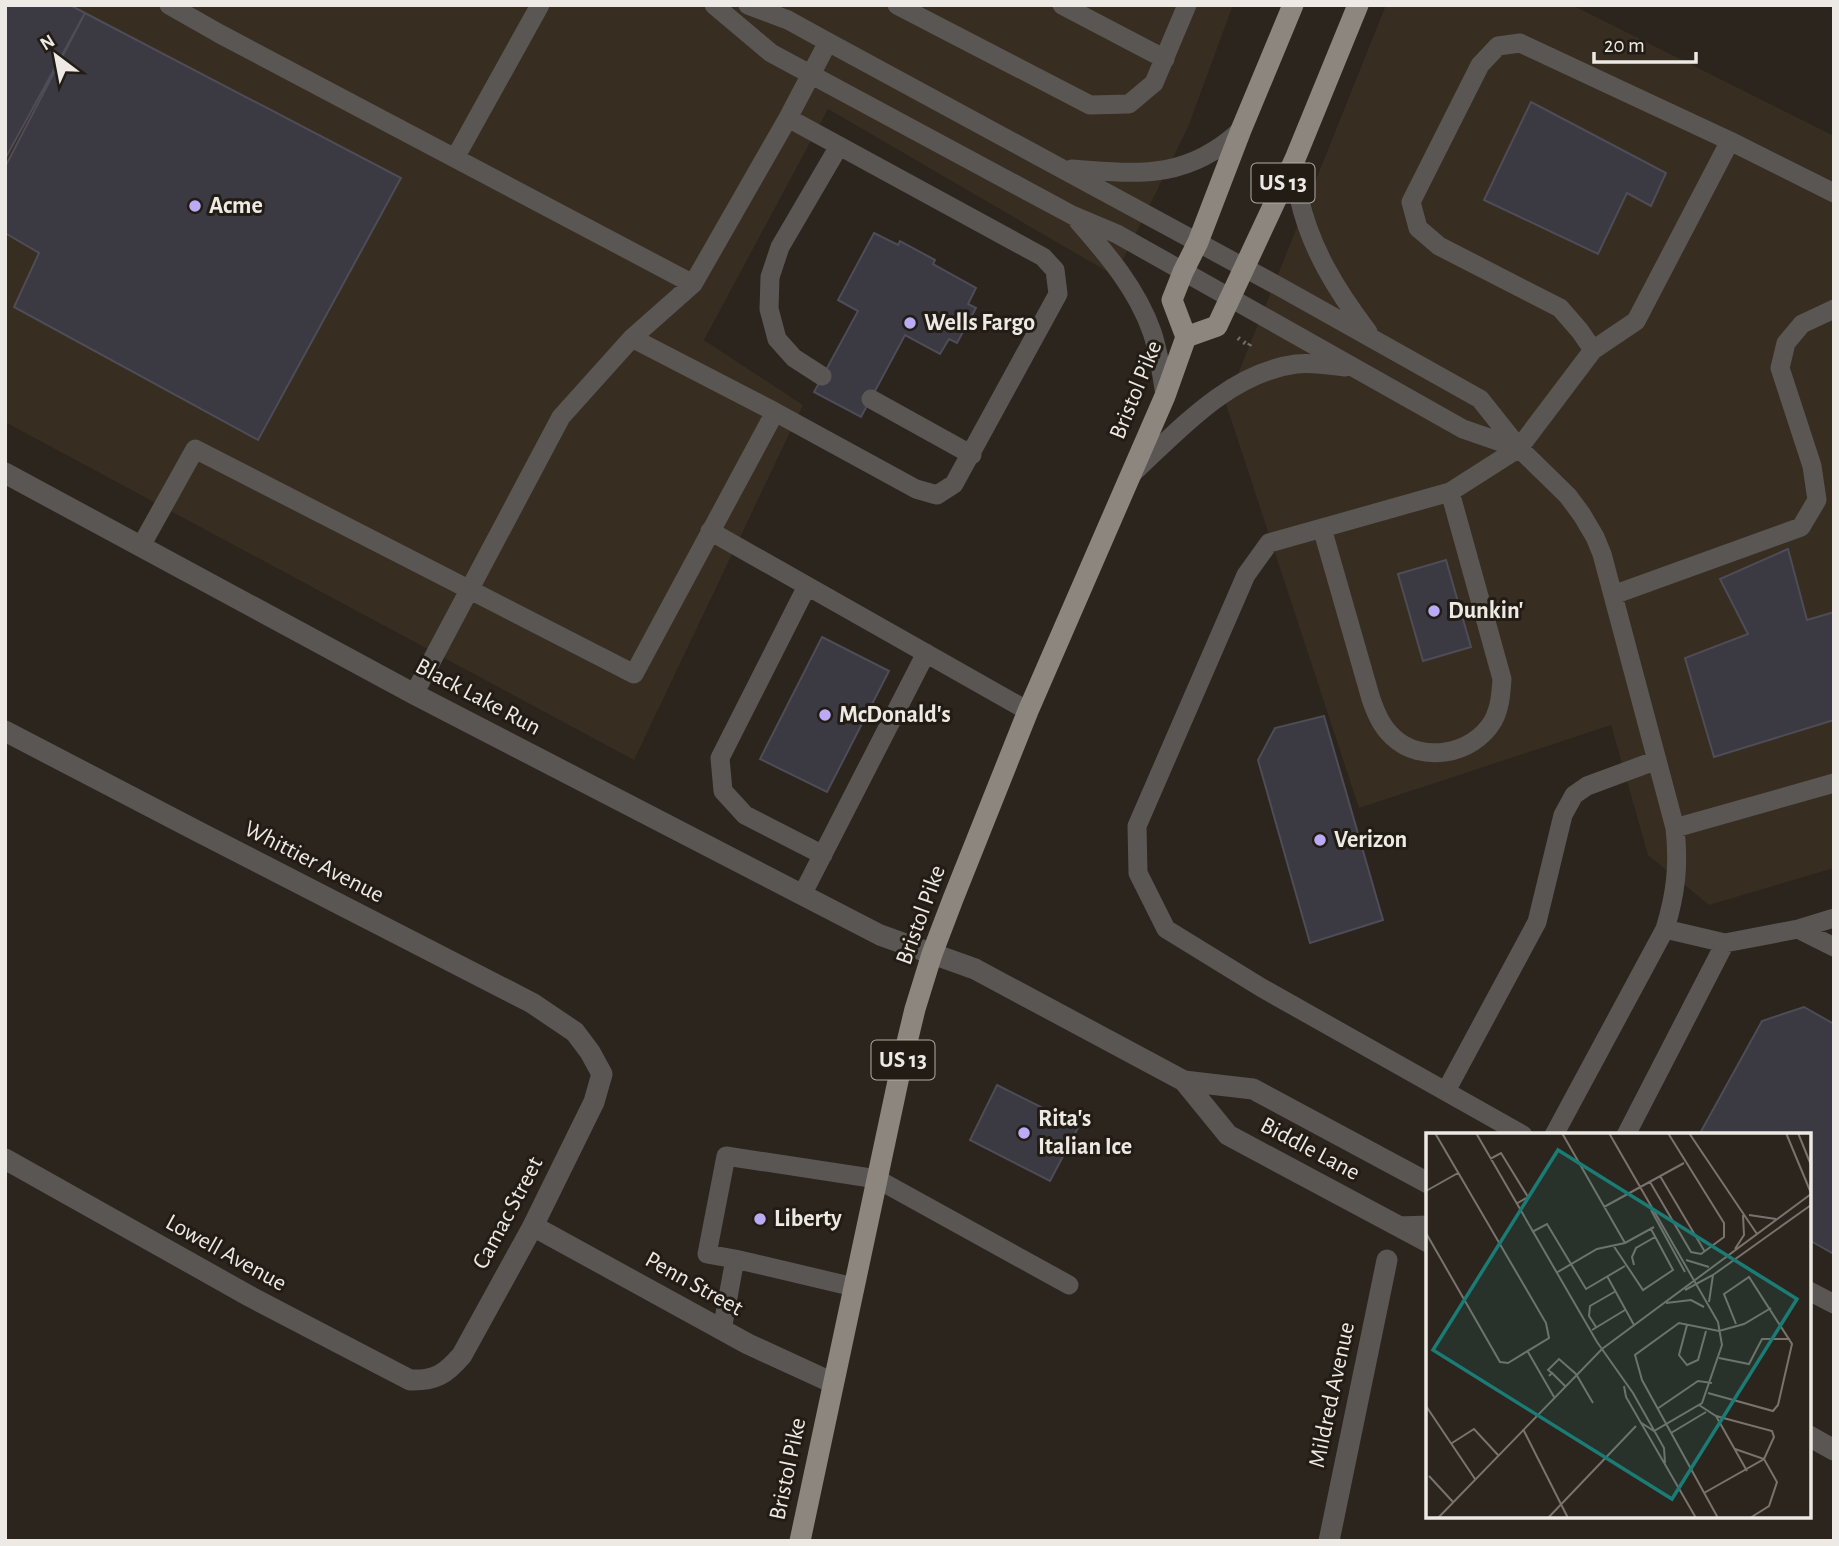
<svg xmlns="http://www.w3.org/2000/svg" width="1839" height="1546" font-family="'Alegreya Sans',sans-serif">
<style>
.built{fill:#372d21}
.building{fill:#3b3a43;stroke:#4e4c56;stroke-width:2}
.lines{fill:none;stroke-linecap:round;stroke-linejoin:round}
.path{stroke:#746f69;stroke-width:4.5;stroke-dasharray:2 5;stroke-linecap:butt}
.lane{stroke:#5a5653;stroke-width:19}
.street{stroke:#5a5653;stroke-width:21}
.primary{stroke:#8c867f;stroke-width:21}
.poi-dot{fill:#bbaaf6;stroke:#221c15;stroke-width:2.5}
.labels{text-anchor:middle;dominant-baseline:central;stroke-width:6;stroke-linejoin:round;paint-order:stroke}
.shield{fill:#221c15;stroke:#b0aca6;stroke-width:2}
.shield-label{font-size:23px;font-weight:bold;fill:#ede9e4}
.poi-label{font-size:24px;font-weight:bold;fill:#ede9e4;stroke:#221c15;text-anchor:start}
.street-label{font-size:24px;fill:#ede9e4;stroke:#221c15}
.inset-road{fill:none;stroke:#79736d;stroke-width:2}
.view{fill:#1a7c74;fill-opacity:0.15;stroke:#1a7c74;stroke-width:3.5}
.inset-edge{fill:none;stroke:#ede9e4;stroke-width:3.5}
</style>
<rect width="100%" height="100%" fill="#2b251e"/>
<path class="built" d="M5,5H1233L1188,127L1115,276L828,109L704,340L803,405L634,760L5,422Z
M1386,5H1572L1834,136V868L1709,905L1648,855L1611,725L1359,808L1226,404Z"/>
<path class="building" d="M5,5H70L85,13L5,159Z
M85,13L401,178L258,440L14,307L39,253L5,233V167Z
M1531,102L1666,173L1651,206L1627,193L1598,254L1484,200Z
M874,233L898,245L900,241L935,260L933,264L976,288L968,304L976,308L957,343L949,339L940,354L905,335L861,417L814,392L858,311L838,300Z
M1788,549L1807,620L1834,612V720L1714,757L1685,658L1748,634L1720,579Z
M1446,560L1471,647L1423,661L1398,574Z
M822,637L889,671L827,792L760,759Z
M1324,716L1383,920L1310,943L1258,760L1275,728Z
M1804,1007L1834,1024V1254L1809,1240V1135H1699L1762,1021Z
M997,1085L1079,1126L1050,1181L970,1140Z"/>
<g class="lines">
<path class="path" d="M1238,338L1249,346L1252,340"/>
<path class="lane" d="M169,5L220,34L693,284
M714,5L771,53L1072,215L1117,234L1463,429L1518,448
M748,5L788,20L828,42L1282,288L1480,399L1519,448L1568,496L1582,515L1595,537L1602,554L1675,828C1679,865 1676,893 1665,929L1554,1135
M897,5L1090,105L1129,104L1154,83L1187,5
M1062,5L1165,59
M455,158L540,5
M1295,159C1296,171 1296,184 1299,197C1310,248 1337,291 1368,332
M1072,169C1140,174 1187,180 1241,130
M1078,221C1107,254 1137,289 1152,332C1159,353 1162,374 1165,396
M632,338L775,412L916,489L937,495L954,484L1058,294L1055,270L1043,257L788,118
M1593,350L1580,331L1560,308L1439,246L1418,228L1411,202L1480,65L1498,46L1520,43L1730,141L1834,193
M822,376L794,358L777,339L769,309L770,277L780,247L839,146
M871,399L972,455
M1132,474C1179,430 1229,373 1296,364C1312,362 1329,365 1345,367
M1322,528L1371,699C1376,713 1381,726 1393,737C1421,764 1473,755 1493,721C1500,708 1501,694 1502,679L1450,492
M710,531L1028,711
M141,546L195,449L634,674L775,412
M807,586L720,758L723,791L745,815L823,855
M1613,595L1801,527L1817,500L1812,466L1780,368L1786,343L1802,324L1834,309
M414,694L561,417L632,338L693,284L788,118L828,42
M1675,828L1834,783
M802,895L926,653
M1665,929L1725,943L1798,929L1834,918
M1798,929L1834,947
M1446,1091L1537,922L1563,815L1574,795L1587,786L1657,760
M1523,1135L1262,988L1166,929L1138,873L1137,826L1246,575L1269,543L1450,492L1519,448L1593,350L1636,321L1730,141
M1626,1135L1725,943
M1398,1226L1428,1225
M735,1259L707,1254L726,1156L877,1179L1069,1285
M1809,1291L1834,1304
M722,1330L735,1259L854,1287"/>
<path class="street" d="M5,473L414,694L880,935L975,969L1184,1081L1253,1089L1428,1183
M5,731L197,831L532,1003L575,1032L590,1052L602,1074L594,1102L533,1226L462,1355C446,1374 435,1381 410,1380L251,1297L5,1159
M1184,1081L1228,1135L1428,1242
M533,1226L748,1344L833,1383
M1809,1436L1834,1450
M1329,1541L1387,1260"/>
<path class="primary" d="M1186,337L1217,326L1295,159L1358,5
M800,1541L901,1067L915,1009L932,954L953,899L1028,711L1165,396L1186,337L1172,300L1183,272L1198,242L1241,130L1293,5"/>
</g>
<g class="poi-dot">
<circle cx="195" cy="206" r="7"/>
<circle cx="910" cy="323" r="7"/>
<circle cx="1434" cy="611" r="7"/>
<circle cx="825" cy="715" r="7"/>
<circle cx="1320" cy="840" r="7"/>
<circle cx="1024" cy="1133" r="7"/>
<circle cx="760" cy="1219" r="7"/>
</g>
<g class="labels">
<g class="shield">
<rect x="1251.5" y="163.5" width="63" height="39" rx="5"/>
<rect x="871.5" y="1040.5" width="63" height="39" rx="5"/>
</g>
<g class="shield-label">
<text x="1283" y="183">US 13</text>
<text x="903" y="1060">US 13</text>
</g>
<g class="poi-label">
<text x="209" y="206">Acme</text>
<text x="924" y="323">Wells Fargo</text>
<text x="1448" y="611">Dunkin'</text>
<text x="839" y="715">McDonald's</text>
<text x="1334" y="840">Verizon</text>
<text x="1038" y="1119">Rita's<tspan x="1038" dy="28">Italian Ice</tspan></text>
<text x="774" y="1219">Liberty</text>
</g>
<g class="street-label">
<text transform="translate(1136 390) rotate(-68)">Bristol Pike</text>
<text transform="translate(478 697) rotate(28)">Black Lake Run</text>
<text transform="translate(314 862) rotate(27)">Whittier Avenue</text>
<text transform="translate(921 915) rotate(-70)">Bristol Pike</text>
<text transform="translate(1310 1149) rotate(28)">Biddle Lane</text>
<text transform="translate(508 1213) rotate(-62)">Camac Street</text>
<text transform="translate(226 1253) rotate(29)">Lowell Avenue</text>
<text transform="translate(694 1284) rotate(29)">Penn Street</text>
<text transform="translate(1332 1395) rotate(-78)">Mildred Avenue</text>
<text transform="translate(788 1469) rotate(-78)">Bristol Pike</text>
</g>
</g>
<g transform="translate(1426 1133)">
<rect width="385" height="385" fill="#2b251e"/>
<path class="inset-road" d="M50,0L171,209L207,260L238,315L239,330M136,0L199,110M183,0L292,189L296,212L276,270L228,298L214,289M263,0L331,101M360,0L385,60M372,0L385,32M64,26L75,20L102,64L90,71M234,43L279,119M224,49L265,119L275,121L298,104V90L242,0M0,58L32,40M178,74L258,30M225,77L259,139M323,82L350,86M106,99L121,91L160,156L199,133M0,100L74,229L82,230L123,205L120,190L9,0M187,112L217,157L247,137L225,96M309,116L318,102L317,82M260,127L283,134M208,132L206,124L210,115L229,104M130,140L171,116L199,110L228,94M181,143L208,192M259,157L287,142L385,72M283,169L287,142M240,170L265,167L278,174M261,192L253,222L261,232L272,227L280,198M170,194L163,183L164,173L190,158M166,197L199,177M102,219L128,264M293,225L323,231L336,206H364M126,240L122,237L133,226L150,241L167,270M123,243L126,240L139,253M198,253L200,264L270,385M282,260L347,278L352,272L366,211L323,144L298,161L310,191M273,272L290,283L346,298L348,304L338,326L278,360M0,273L49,346M231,276L272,248L286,250M290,283L321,338M97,296L142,385M245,300L280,279M26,310L48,296L72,322M309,316L338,326L351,349L343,373L324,385M3,343L27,369M12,385L176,216L385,61M122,385L210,293M292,385L216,247L209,222L253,190L293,198L318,191L345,175"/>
<path class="view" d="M132,17L371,166L246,366L7,217Z"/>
<rect width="385" height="385" class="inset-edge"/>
</g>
<rect width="1839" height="1546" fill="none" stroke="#ede9e4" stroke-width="14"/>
<g transform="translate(56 56) rotate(328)" stroke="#221c15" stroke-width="5" paint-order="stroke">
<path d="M0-5L12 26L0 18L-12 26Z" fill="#ede9e4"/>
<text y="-10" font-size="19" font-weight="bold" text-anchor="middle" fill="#ede9e4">N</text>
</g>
<path d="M1594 52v10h102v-10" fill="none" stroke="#ede9e4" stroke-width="3.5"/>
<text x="1604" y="52" font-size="21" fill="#ede9e4" stroke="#221c15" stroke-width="5" paint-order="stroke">20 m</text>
</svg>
